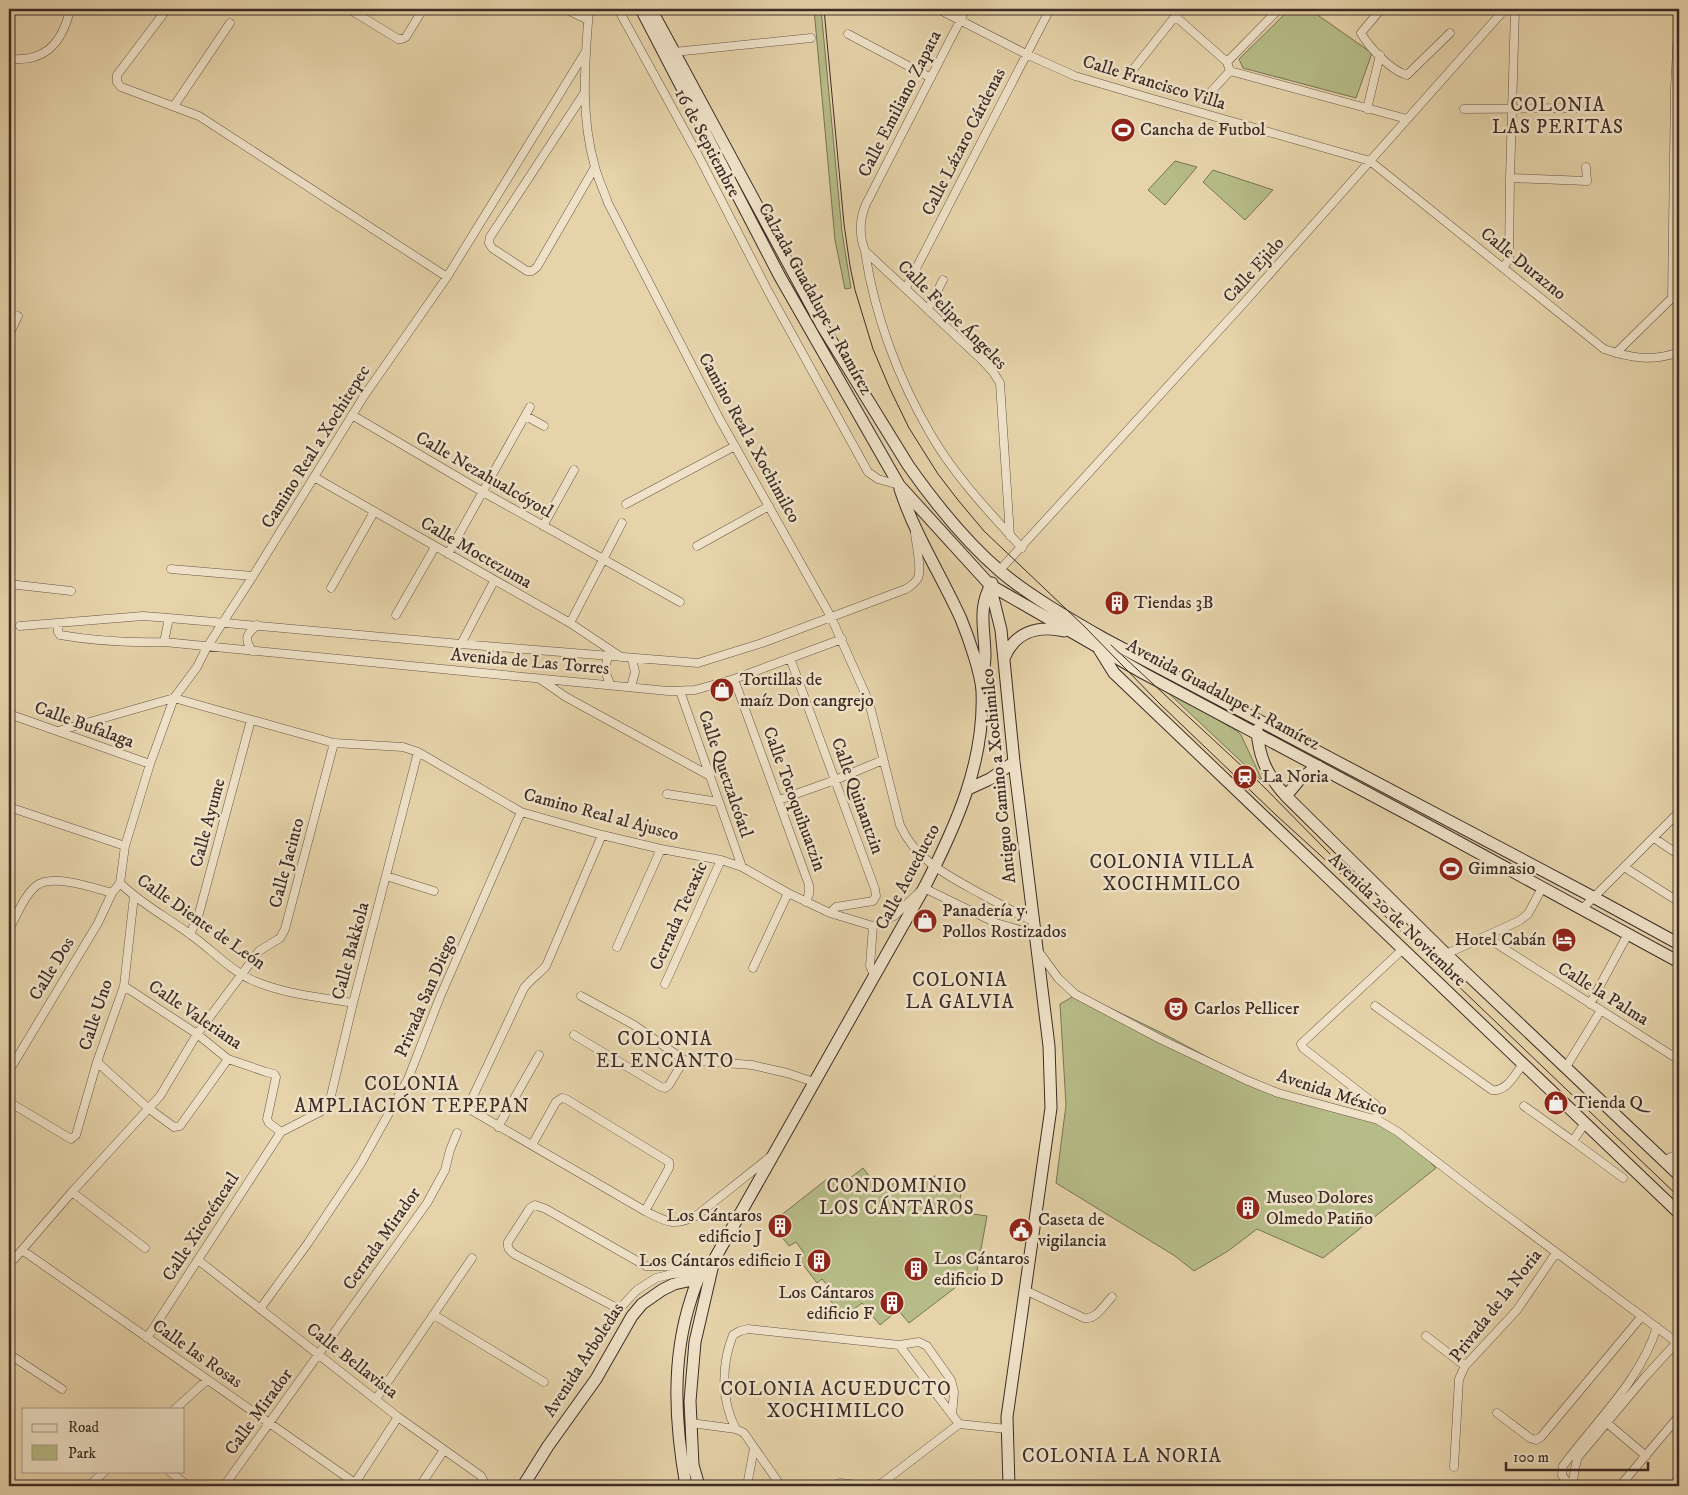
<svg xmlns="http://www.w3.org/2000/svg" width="1688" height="1495" font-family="'IM FELL DW Pica',serif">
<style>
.green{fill:#b6bc87;stroke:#797456}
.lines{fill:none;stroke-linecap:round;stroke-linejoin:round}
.street-casing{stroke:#665647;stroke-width:9}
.secondary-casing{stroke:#3c2c26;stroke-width:13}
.street{stroke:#efe2c8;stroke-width:8}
.secondary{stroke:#efe2c8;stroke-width:11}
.tram{stroke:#3c2c26;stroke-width:1}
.labels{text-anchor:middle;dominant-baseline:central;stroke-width:5;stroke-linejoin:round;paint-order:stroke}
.street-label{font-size:18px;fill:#3c2c26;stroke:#efe2c8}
.poi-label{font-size:18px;fill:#3c2c26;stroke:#efe2c8;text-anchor:start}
.neighbourhood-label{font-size:19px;letter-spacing:1px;fill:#3c2c26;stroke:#efe2c8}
</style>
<rect width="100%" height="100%" fill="#e6d3aa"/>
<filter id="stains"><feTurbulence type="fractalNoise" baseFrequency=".004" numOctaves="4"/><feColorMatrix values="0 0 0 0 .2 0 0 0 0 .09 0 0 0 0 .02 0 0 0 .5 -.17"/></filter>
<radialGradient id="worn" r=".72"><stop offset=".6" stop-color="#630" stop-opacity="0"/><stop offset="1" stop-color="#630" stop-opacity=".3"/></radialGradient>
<path class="green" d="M814,9H821L842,232L851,288L845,289L835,240Z
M1290,9H1309L1372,53L1356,98L1243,68L1239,59Z
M1175,161L1197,167L1165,205L1148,190Z
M1213,170L1273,190L1245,220L1203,182Z
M1163,688L1237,731L1241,735L1263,782Z
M1079,993L1162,1033L1249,1079L1310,1105L1370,1117L1398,1130L1436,1168L1323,1258L1257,1229L1228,1251L1194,1271L1175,1256L1056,1183L1066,1105L1060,1004Z
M863,1168L882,1192L901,1178L912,1193L934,1176L963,1180L958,1212L987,1216L977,1271L909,1323L898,1310L880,1325L862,1303L843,1317L824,1292L829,1287L822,1279L817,1283L798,1258L804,1253L796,1242L789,1246L771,1223L831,1176L840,1186Z"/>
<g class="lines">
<defs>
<path id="street" d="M167,9L117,75V82L121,87L199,116L447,277
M349,9L398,39H402L406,37L423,9
M565,9L588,20
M589,9C585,61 580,116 595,167C598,179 604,191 608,203L719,418L831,617L869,702L900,825C916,861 949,876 981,894C998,903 1015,913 1033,921
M618,9L698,155L768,291L868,472L878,479L899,485
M938,9L1026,54L1075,76L1153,99L1370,161L1604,349C1630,358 1653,362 1679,352
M966,9L866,204C859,220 859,235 865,251L983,361L993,372L1000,383L1010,536
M1381,9L1361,33C1369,47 1391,71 1407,75L1450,33
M1175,16L1227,62
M848,34L931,78
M674,52L811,38
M9,59C43,62 60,46 69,14L66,9
M1230,71L1407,119
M1127,77L1181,9
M585,92L490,237L489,243L492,248L527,271H532L537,267L595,167
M1208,95L1230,71L1227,62L1279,9
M174,106L230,23
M1367,109L1380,55
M1464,109L1579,108
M1510,178L1587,181L1586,167
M865,251C874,314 898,378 930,433C954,475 989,512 1022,548
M1503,268L1509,259L1510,178L1515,9
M906,288L1050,9
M1672,299L1675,88L1679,11
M928,309L943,280
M9,335L18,316
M1616,353L1679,291
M352,415L483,492L680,602
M526,416L544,426
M314,477L570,623L621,657
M626,504L735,446
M543,526L574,470
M697,546L769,506
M448,554L530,407
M171,569L253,576
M999,571L1243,304L1505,9
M9,584L71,591
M331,588L374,512
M396,615L435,547
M58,623V632L60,635C95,641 129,643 164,642L668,691L695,690L734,679L842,639
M570,623L622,523
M20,626L143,616L169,618L461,644L698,663L762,643L906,589C911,586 915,583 918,578C922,568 916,545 915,533
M164,642L169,618
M461,644L494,581
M252,651C244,638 246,635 257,625
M608,657C604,668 605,674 611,685
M790,658L875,889L876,896L873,901L836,907L830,913
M540,679L566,697L710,776
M734,679L809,885V894L806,902
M631,687L635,672L632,659
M680,691L742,867
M9,714L150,764
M58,731L174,698L334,743L403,747L418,752L521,812L602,835L661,849L721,860L742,867L788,893L830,913L873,926L894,916L924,888L996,923L1034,934
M667,794L719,802
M779,800L835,780L883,760
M9,807L125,846
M602,835L546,966C539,974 530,980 524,988L468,1107L471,1110L645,1211C666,1222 674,1227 696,1216L770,1157
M1654,838L1679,855
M1624,867L1679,902
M386,876L434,891
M120,883L125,846L150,764L174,698L197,667L207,647L253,576L364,396L447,277L586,51
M120,883C141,904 167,917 191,935C211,949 230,970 252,980C283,994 320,997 353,1003
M1582,909L1679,812
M873,926L870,966L874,975
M9,929C17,915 24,896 36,886C52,873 94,888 112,893
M190,934L198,917L251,720
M1486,937L1679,1060
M617,947L661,849
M1039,952L1058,978L1075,994L1160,1039L1246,1080L1278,1093L1378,1120L1398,1132L1490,1203L1679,1344
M1446,954L1519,921L1528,914L1542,888
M753,968L788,893
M665,984L721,860
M124,986L197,1034L228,1059L266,1072L274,1074L276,1077L267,1119L269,1123L281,1132
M581,996L634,1025L684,1060L752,1065L787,1073L814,1082
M1590,1004L1628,934
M1375,1006L1492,1090C1507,1092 1515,1074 1523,1064
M574,1035L661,1087L665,1088L669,1085L684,1060
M97,1062L148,1108L174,1127L180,1126L228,1059
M1566,1067L1601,1010
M9,1071L98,923L112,893L120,883
M9,1102L71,1139L76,1135L97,1062L124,986L134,896
M1524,1106L1573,1141L1585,1123
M1378,1120L1376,1105L1303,1048L1301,1044L1402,950
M498,1127L539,1055
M1573,1141L1623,1178
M532,1145L556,1102L562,1098L566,1099L669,1162V1168L645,1211
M1664,1161L1671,1157L1679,1159
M72,1192L145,1248
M22,1250L355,1483
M198,1260L398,1417L481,1476L484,1482V1486
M9,1265L72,1192L160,1096L197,1034L242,974L259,951L280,938L285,929L334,743
M701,1273L672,1274L656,1278L637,1290L623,1305L615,1307L514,1254C509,1250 507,1248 508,1242L530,1208L535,1205L546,1209L646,1266L690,1267L706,1265
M1025,1290L1084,1318C1096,1320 1104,1305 1112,1297
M260,1309L308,1243L360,1165L408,1079L440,997L521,812
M434,1315L544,1382
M1426,1336L1465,1366
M147,1338L281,1132L320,1112L326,1107L330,1100L353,1003L418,752
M9,1354L62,1389
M376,1399L472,1258
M175,1409L207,1380
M1497,1413L1530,1438L1536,1440L1541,1437L1642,1316
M691,1423L736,1429L744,1433L781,1486
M1607,1423L1646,1456
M959,1424L1007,1429
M736,1429C721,1401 721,1365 733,1335L740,1331L748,1329L899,1345L919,1342L927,1346L951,1380L954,1392L952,1415
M1454,1467L1459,1379L1465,1366L1517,1310L1556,1253
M169,1471L188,1486
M89,1486L105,1471
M224,1486L427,1203L445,1170L450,1150L457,1133
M353,1486L398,1417
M420,1486L444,1450
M747,1486L754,1448
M831,1486L840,1483L866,1486
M874,1486L882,1483L959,1424L899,1345
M1569,1486L1562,1475L1563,1466C1596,1421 1640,1381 1657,1327
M1571,1486C1575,1477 1574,1467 1578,1457L1645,1377L1677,1342
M1620,1486L1679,1416"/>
<path id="secondary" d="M641,9L779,275L899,485L990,585L1143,673L1422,822L1679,962
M651,9L821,324L908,465C934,502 965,541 1000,571C1028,595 1070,619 1103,638L1593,897L1679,944
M990,585L1001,630L1014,762L1049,1046L1051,1108L1007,1417L1009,1486
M1099,649L1114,673L1679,1213
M1004,658C1015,632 1038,625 1064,631
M983,680C983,672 985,664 985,656C985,629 977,608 992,583
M1257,730C1259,758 1267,775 1286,796L1446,954L1679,1175
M968,789L990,779L1014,762
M1286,796L1300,779L1318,766
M523,1486L548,1446L596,1379L632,1316L642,1304L662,1290L674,1284L697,1279
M686,1486C675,1424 671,1360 691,1299C696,1283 700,1270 714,1260
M699,1486L693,1465L690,1401L695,1342L714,1260L924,888C956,826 985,762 982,691C981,673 968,636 961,619C941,575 915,535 900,489"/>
</defs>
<use href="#street" class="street-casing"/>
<use href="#secondary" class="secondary-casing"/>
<use href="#street" class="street"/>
<use href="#secondary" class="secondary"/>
<path class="tram" d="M824,9L844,224L850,266L855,290L873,349L890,389L909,428L938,474L958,500L984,531L1085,627L1160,704L1276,815L1342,875L1679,1197
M1111,645L1259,782L1330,854"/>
</g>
<defs>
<symbol id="stadium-disc" viewBox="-11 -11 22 22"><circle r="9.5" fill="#8f2418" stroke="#efe2c8"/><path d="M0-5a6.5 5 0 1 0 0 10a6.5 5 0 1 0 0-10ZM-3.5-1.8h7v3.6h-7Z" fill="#fff"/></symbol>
<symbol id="building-disc" viewBox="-11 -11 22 22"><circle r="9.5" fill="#8f2418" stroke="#efe2c8"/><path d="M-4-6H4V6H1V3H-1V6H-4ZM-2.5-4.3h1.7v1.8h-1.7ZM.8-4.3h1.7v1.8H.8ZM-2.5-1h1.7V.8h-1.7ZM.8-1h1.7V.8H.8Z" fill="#fff"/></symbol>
<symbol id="shop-disc" viewBox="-11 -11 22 22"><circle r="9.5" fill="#8f2418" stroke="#efe2c8"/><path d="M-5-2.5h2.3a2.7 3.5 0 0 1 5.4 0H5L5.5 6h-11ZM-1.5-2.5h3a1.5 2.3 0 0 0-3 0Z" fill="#fff"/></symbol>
<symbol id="station-disc" viewBox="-11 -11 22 22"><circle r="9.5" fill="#8f2418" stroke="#efe2c8"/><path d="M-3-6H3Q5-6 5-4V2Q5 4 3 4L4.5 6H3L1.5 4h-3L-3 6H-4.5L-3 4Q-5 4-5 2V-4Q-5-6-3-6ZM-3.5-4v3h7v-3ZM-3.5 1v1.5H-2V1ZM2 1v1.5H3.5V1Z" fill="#fff"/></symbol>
<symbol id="hotel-disc" viewBox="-11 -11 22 22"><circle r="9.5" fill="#8f2418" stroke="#efe2c8"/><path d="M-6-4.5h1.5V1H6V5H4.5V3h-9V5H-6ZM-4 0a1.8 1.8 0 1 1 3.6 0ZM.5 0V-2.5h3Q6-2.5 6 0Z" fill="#fff"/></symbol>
<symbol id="theatre-disc" viewBox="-11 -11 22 22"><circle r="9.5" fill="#8f2418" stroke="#efe2c8"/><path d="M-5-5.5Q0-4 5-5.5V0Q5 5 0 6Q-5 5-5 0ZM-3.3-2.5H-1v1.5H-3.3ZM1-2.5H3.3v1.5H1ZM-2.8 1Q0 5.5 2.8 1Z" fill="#fff"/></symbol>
<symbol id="civic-disc" viewBox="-11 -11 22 22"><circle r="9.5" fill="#8f2418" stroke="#efe2c8"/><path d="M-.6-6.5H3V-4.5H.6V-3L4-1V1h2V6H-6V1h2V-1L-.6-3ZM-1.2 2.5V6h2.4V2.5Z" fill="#fff"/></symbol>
</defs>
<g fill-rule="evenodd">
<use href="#stadium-disc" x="1109" y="116" width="28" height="28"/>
<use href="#building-disc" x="1103" y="589" width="28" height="28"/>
<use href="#shop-disc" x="708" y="676" width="28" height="28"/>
<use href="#station-disc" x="1231" y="763" width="28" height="28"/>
<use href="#stadium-disc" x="1437" y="855" width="28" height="28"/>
<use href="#shop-disc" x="911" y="907" width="28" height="28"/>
<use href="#hotel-disc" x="1550" y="926" width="28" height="28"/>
<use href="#theatre-disc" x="1162" y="995" width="28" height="28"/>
<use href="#shop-disc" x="1542" y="1089" width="28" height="28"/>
<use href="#building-disc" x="1234" y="1194" width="28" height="28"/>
<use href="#building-disc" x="766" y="1212" width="28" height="28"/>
<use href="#civic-disc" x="1007" y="1216" width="28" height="28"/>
<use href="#building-disc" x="805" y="1247" width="28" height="28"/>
<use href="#building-disc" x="902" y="1255" width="28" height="28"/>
<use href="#building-disc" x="878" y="1289" width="28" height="28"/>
</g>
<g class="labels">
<g class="street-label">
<text transform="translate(1154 83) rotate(17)">Calle Francisco Villa</text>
<text transform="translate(900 104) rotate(-63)">Calle Emiliano Zapata</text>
<text transform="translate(964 142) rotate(-63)">Calle Lázaro Cárdenas</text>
<text transform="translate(707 143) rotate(62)">16 de Septiembre</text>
<text transform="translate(1523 264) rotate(39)">Calle Durazno</text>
<text transform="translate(1254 270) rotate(-48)">Calle Ejido</text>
<text transform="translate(815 299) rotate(61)">Calzada Guadalupe I. Ramírez</text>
<text transform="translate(952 315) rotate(45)">Calle Felipe Ángeles</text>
<text transform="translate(749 438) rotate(61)">Camino Real a Xochimilco</text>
<text transform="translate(316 447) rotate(-58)">Camino Real a Xochitepec</text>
<text transform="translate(484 475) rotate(30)">Calle Nezahualcóyotl</text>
<text transform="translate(476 553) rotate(30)">Calle Moctezuma</text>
<text transform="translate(530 662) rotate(5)">Avenida de Las Torres</text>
<text transform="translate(1223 695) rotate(28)">Avenida Guadalupe I. Ramírez</text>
<text transform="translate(84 725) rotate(20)">Calle Bufalaga</text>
<text transform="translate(725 774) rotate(71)">Calle Quetzalcóatl</text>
<text transform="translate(999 776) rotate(-96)">Antiguo Camino a Xochimilco</text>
<text transform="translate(857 796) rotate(70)">Calle Quinantzin</text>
<text transform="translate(794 799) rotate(70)">Calle Totoquihuatzin</text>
<text transform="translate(601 815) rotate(15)">Camino Real al Ajusco</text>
<text transform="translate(208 823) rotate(-75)">Calle Ayume</text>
<text transform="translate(287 863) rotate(-75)">Calle Jacinto</text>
<text transform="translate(908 877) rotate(-62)">Calle Acueducto</text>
<text transform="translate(679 916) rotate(-66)">Cerrada Tecaxic</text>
<text transform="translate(1397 920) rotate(44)">Avenida 20 de Noviembre</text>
<text transform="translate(201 922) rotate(35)">Calle Diente de León</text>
<text transform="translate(351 951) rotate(-75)">Calle Bakkola</text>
<text transform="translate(52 969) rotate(-59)">Calle Dos</text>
<text transform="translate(1603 994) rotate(32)">Calle la Palma</text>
<text transform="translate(426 996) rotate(-67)">Privada San Diego</text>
<text transform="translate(96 1015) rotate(-72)">Calle Uno</text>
<text transform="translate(195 1015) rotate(34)">Calle Valeriana</text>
<text transform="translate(1332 1093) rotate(18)">Avenida México</text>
<text transform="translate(201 1227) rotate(-57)">Calle Xicoténcatl</text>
<text transform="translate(382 1239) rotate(-55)">Cerrada Mirador</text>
<text transform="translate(1496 1306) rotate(-52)">Privada de la Noria</text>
<text transform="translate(197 1354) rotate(35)">Calle las Rosas</text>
<text transform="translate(584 1360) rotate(-57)">Avenida Arboledas</text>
<text transform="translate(352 1361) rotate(38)">Calle Bellavista</text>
<text transform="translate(259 1412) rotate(-54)">Calle Mirador</text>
</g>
<g class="poi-label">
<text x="1140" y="130">Cancha de Futbol</text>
<text x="1134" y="603">Tiendas 3B</text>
<text x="740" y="680">Tortillas de<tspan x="740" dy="21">maíz Don cangrejo</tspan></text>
<text x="1262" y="777">La Noria</text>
<text x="1468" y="869">Gimnasio</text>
<text x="942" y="911">Panadería y<tspan x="942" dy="21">Pollos Rostizados</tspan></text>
<text x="1546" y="940" text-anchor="end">Hotel Cabán</text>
<text x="1194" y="1009">Carlos Pellicer</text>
<text x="1574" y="1103">Tienda Q</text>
<text x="1266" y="1198">Museo Dolores<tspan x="1266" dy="21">Olmedo Patiño</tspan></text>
<text x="762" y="1216" text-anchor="end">Los Cántaros<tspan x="762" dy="21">edificio J</tspan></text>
<text x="1038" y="1220">Caseta de<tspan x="1038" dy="21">vigilancia</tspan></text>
<text x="934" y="1259">Los Cántaros<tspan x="934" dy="21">edificio D</tspan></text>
<text x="802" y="1261" text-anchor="end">Los Cántaros edificio I</text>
<text x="874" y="1293" text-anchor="end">Los Cántaros<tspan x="874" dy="21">edificio F</tspan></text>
</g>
<g class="neighbourhood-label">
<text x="1558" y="105">COLONIA<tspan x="1558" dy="22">LAS PERITAS</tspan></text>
<text x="1172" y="862">COLONIA VILLA<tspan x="1172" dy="22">XOCIHMILCO</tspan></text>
<text x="960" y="980">COLONIA<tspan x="960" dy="22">LA GALVIA</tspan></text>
<text x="665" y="1039">COLONIA<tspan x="665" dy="22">EL ENCANTO</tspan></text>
<text x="412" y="1084">COLONIA<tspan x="412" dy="22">AMPLIACIÓN TEPEPAN</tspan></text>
<text x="897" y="1186">CONDOMINIO<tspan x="897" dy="22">LOS CÁNTAROS</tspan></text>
<text x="836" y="1389">COLONIA ACUEDUCTO<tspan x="836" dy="22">XOCHIMILCO</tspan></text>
<text x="1122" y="1456">COLONIA LA NORIA</text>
</g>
</g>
<rect width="1688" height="1495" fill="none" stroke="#e6d3aa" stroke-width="30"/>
<rect x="10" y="10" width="1668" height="1475" fill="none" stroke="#3c2c26" stroke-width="2.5"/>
<rect x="15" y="15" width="1658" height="1465" fill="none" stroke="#3c2c26"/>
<rect x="22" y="1408" width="162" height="65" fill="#efe2c8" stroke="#a79987"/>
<rect x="32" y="1424" width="25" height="8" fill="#efe2c8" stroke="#a79987"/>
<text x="68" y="1432" font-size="15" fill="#3c2c26">Road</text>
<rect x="32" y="1445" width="25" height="15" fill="#b6bc87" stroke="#a79987"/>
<text x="68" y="1458" font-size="15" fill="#3c2c26">Park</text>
<path d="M1506 1462v8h142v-8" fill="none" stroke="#3c2c26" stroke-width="2.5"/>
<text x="1513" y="1462" font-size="15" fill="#3c2c26" stroke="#efe2c8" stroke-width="4" paint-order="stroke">100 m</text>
<rect width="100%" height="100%" filter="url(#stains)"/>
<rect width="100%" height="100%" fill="url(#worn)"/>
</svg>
